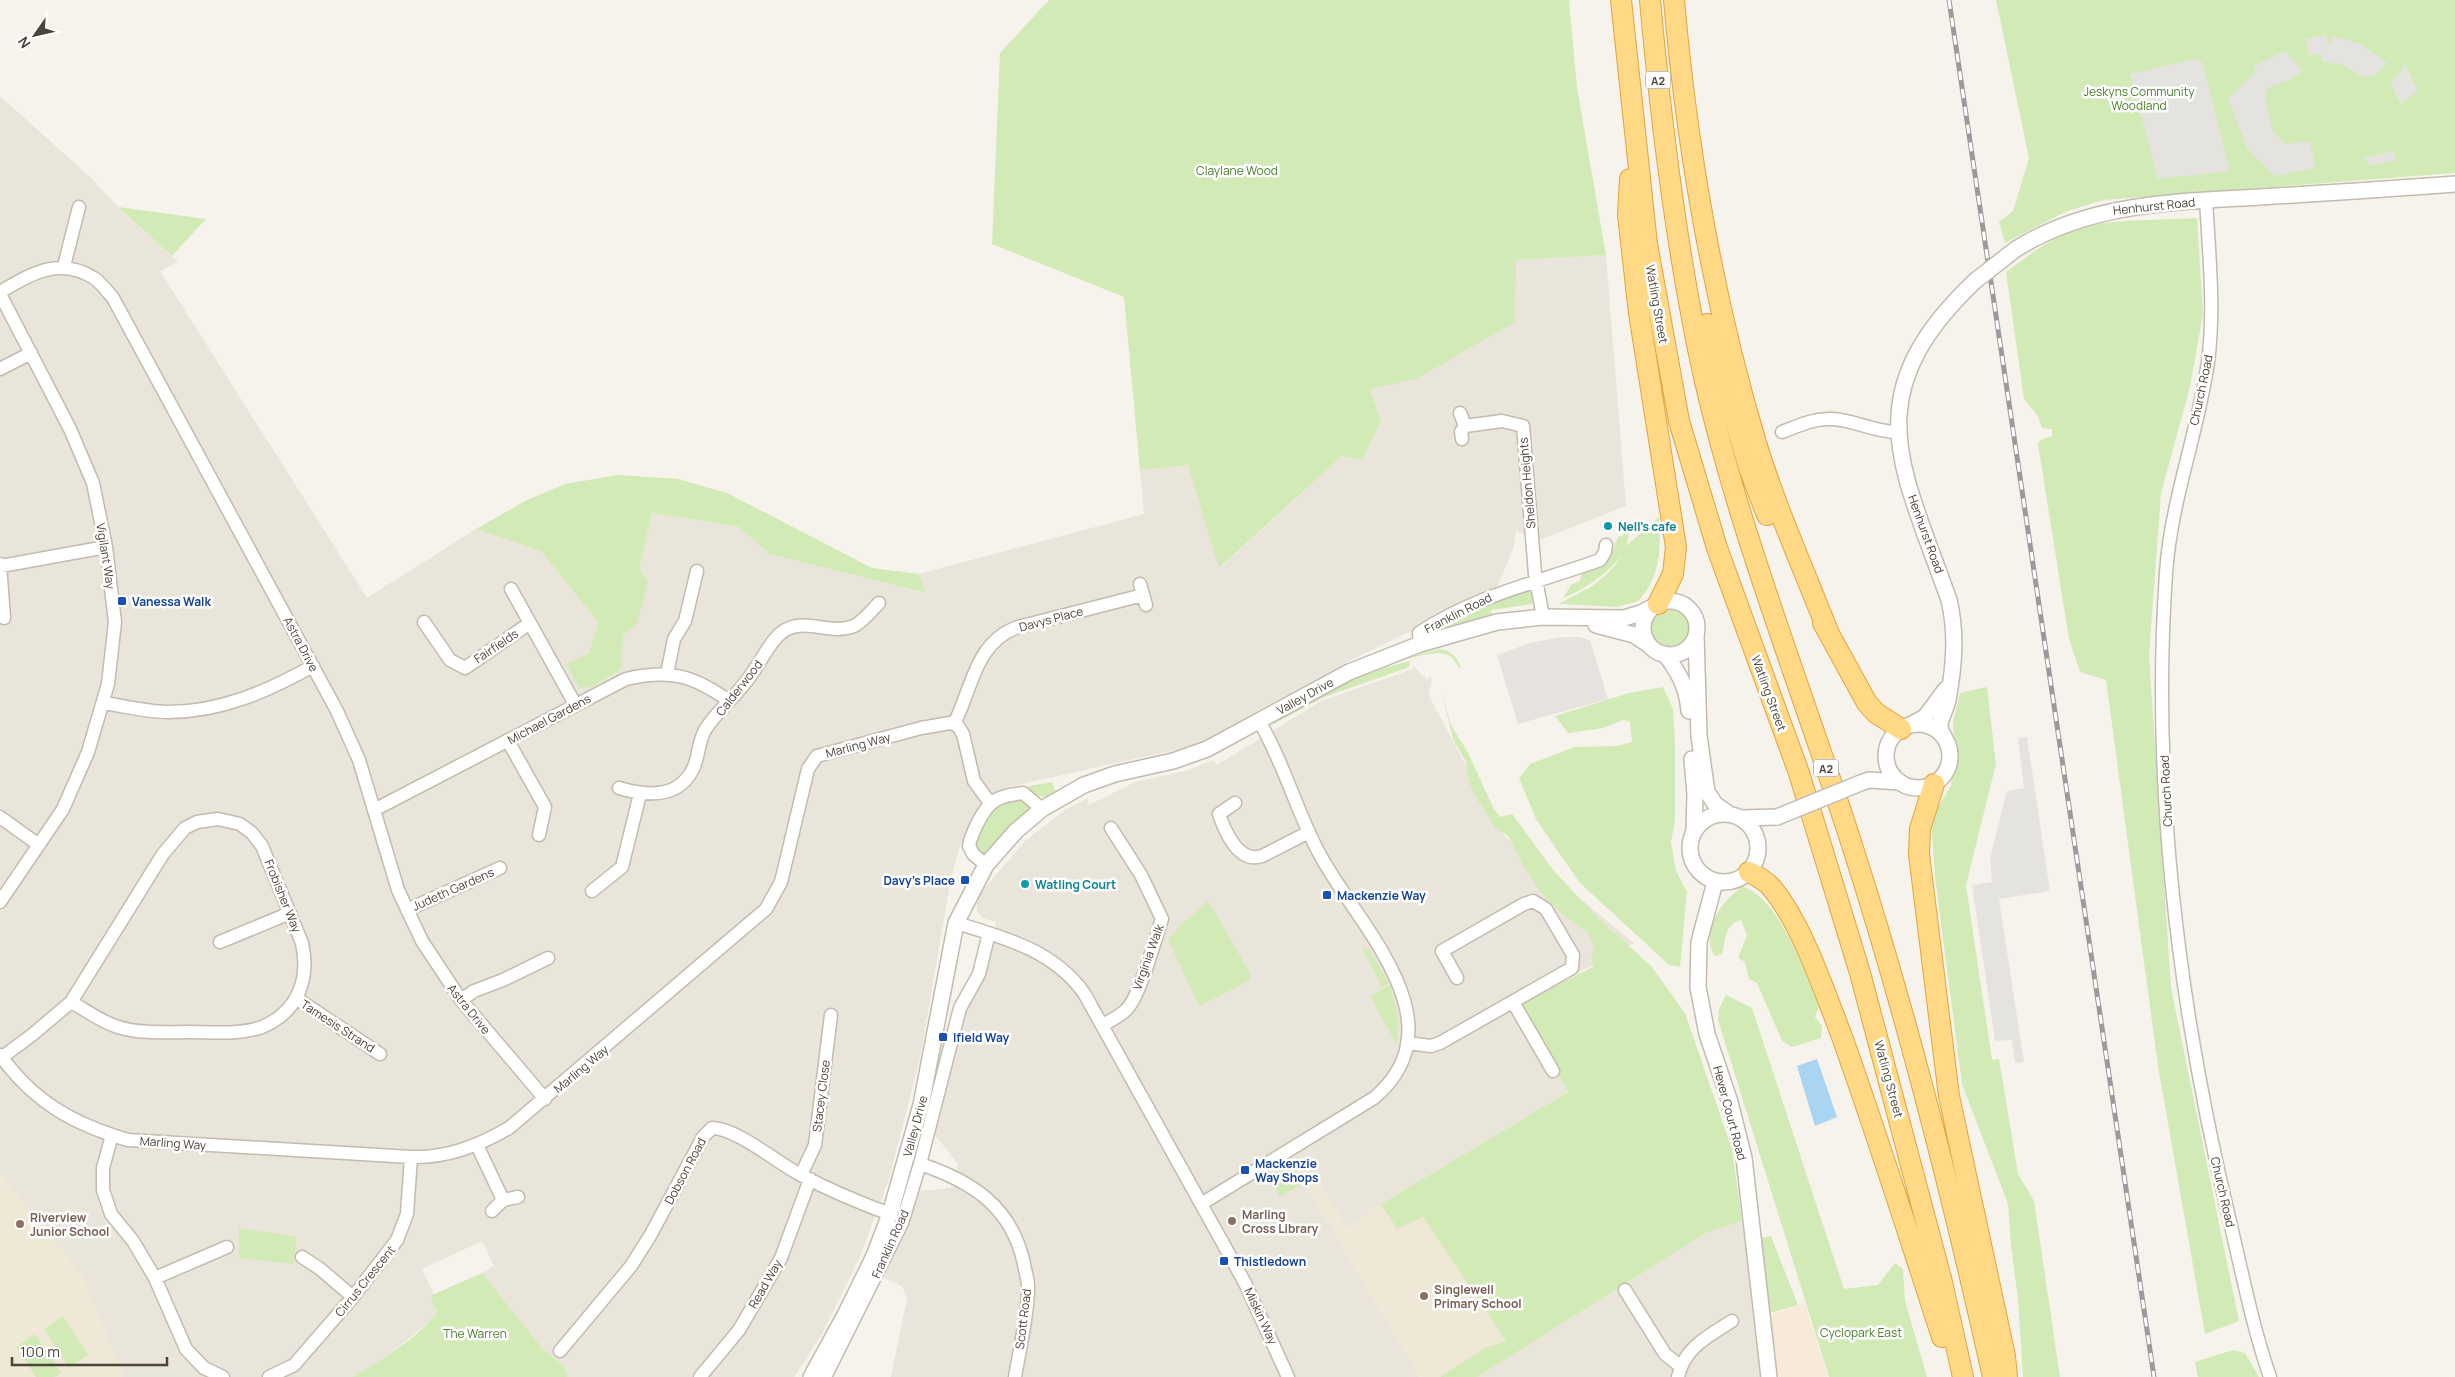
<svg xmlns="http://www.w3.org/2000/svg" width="2455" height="1377" font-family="Manrope,sans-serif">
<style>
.residential{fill:#eae5da}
.commercial{fill:#f7ead8}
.industrial{fill:#e6e2dd}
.education{fill:#efe8d6}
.green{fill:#d2eab5}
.parking{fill:#e5e3e0}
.water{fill:#a9d4f2}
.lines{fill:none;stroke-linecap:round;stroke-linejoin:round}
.minor-casing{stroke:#c2bbae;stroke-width:15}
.tertiary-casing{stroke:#c2bbae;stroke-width:18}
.trunk-casing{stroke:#e0a43c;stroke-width:22}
.minor{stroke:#fff;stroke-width:12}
.tertiary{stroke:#fff;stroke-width:15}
.trunk{stroke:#ffd985;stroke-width:20}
.rail-casing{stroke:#9a9a9a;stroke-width:5}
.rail{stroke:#fff;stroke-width:3;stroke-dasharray:9;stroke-linecap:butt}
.tertiary-bridge-casing{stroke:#c2bbae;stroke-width:18;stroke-linecap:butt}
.tertiary-bridge{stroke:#fff;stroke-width:15}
.culture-dot{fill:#0f9aa8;stroke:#fff;stroke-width:2}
.transit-dot{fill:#1a4fb4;stroke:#fff;stroke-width:2}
.education-dot{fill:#8d6e63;stroke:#fff;stroke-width:2}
.labels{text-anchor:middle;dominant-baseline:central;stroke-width:5;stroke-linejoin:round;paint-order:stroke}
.shield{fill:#fff;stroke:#817c74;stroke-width:1}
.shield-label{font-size:11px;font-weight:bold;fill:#4b4439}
.park-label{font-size:12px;fill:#4a7f2a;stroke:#fff}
.street-label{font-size:12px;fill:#4b4439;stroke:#fff}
.culture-label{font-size:12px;font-weight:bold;fill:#0d838f;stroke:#fff;text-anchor:start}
.transit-label{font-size:12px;font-weight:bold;fill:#164399;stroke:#fff;text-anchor:start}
.education-label{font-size:12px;font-weight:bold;fill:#785e54;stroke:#fff;text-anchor:start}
</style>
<rect width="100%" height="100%" fill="#f6f3ec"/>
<path class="residential" d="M0,96L90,177L118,207L178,262L160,271L367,598L476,529L541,551L598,622L589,653L621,669L623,635L637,624L639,570L652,513L739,527L769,554L925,593L919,574L1144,514L1140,470L1188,464L1220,568L1342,456L1362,460L1381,422L1370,389L1516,260L1606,255L1626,506L1537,541L1516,531L1513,549L1496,590L1351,660L1193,746L1008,787L995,792L977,810L959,848L950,884L920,1058L889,1179L859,1259L823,1332L794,1377H568L564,1367L543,1349L482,1273L494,1266L482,1241L422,1269L434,1295L430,1296L437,1312L431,1320L391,1353L353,1377H0Z
M1413,666L1428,680L1429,676L1432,679L1429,696L1503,835L1634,943L1518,1004L1520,1012L1568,1092L1381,1204L1347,1229L1317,1179L1306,1185L1420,1377H891L907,1298L902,1286L884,1278L918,1191L951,1188L958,1164L934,1134L966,1002L990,957L996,922L982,918L977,911V902L983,890L1025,841L1064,811L1087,798L1089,805L1135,782L1189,770L1213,760L1217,765L1321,701L1413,669Z
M1742,1221L1766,1377H1477L1706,1233Z"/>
<path class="commercial" d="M1805,1303L1828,1377H1774L1767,1316Z"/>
<path class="industrial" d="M1561,637H1579L1590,640L1608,699L1518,724L1497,655L1530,643Z"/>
<path class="education" d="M0,1173L82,1275L124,1377H0Z
M1317,1179L1347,1229L1381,1204L1397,1229L1423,1217L1514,1353L1477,1377H1420L1306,1185Z"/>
<path class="green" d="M1049,0H1569L1577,88L1606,255L1516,260L1515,322L1416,379L1370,389L1381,422L1362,460L1342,456L1219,568L1188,465L1140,470L1124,297L992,244L1000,53Z
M1996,0H2455V173L2104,200L2067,211L2005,243L1999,222L2013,211L2029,158Z
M118,207L206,219L172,256Z
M2197,218L2203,314L2190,387L2161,493L2149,655L2171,988L2239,1321L2205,1334L2158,1066L2106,680L2080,672L2069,639L2038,444L2040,440L2052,436V429L2042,428L2038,416L2024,399L2006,272C2028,256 2052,237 2078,228C2110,219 2163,220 2197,218Z
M618,475L678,479L727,493L872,568L919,574L926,593L769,554L739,527L652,513L639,570L648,581L637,624L623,635L621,669L592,687L579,688L566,664L589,653L598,622L541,551L476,529L527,500L565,484Z
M1659,517C1661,547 1661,578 1638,601L1618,607L1559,604L1592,586L1605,576L1616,564L1627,545Z
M1628,527C1635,558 1587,589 1563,598L1571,585L1580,581L1582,571L1609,558L1618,537L1623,535L1624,528Z
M1528,590L1533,594L1532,604L1491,610L1492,615L1428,634L1449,619Z
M1651 628a19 19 0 1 1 38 0a19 19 0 1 1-38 0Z
M1439,649C1451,650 1458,658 1461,668H1459C1457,664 1454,659 1450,656C1436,646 1384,667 1368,672L1409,661L1410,665L1407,668L1322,698L1272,725L1275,719L1349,678L1366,673L1373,667Z
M1663,687L1673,709L1675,742V821L1671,842L1676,871L1687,892L1680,967L1669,965L1579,882L1536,819L1519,778L1530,764L1575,747L1618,746L1632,742L1630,722L1623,720L1603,728L1568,733L1555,716L1629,693Z
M1987,687L1996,764L1966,885L1992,1060L1999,1059L2018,1174L2034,1201L2060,1377H2023L2018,1299L2011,1245L2008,1204L1962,1084L1935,877L1931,818L1951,786L1955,753L1953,722L1960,693Z
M1441,689L1451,725L1467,751L1494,809L1500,817L1512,814L1554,871L1600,920L1651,966L1685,1013L1732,1149L1742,1221L1706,1233L1477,1377H1440L1485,1348L1506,1341L1423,1217L1397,1229L1381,1204L1568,1092L1518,1004L1593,967L1591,956L1595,949L1588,933L1562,914L1540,891L1523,865L1508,836L1497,830L1477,799L1469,782L1466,762L1453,739Z
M1052,782L1056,793C1043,800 1039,796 1027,789L1029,786Z
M1019,796L1031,805L1030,810L988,852L978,854L973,841L991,807Z
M1743,887C1777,896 1807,974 1819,1006L1815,1017L1822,1026L1821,1038L1792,1047L1782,1041L1757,983L1749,979L1745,962L1738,958L1747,935L1741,920C1724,924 1726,940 1722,954L1715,956C1699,933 1722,899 1743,887Z
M1208,901L1250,973V980L1199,1006L1168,939L1184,922Z
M1362,948L1369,950L1389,983L1382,987Z
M1390,985L1398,1015L1397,1045L1370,996Z
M1726,995L1752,1008L1844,1289L1878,1285L1895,1263L1903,1269L1905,1301L1927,1377H1829L1718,1020L1719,1009Z
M1290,1163L1303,1183L1280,1197L1269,1177Z
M239,1228L296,1237L294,1264L239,1258Z
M1771,1236L1798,1305L1767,1314L1760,1238Z
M482,1273L543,1349L564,1367L568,1377H353C381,1359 417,1340 437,1312L430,1296Z
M63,1316L88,1355L69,1368L44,1329Z
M35,1334L61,1373L55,1377H36L16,1347Z
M2233,1350L2245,1353L2259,1377H2198L2195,1362Z"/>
<path class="parking" d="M2326,35L2328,45H2330L2333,36L2360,44L2387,63L2374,77L2371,74L2365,78L2342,65L2322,61V54L2309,55L2306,39Z
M2285,51L2302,71L2287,81L2267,88L2265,99L2273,132L2285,144L2310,141L2315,168L2275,176L2248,150L2228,99L2256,71L2254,66Z
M2196,59L2202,62L2230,171L2158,179L2130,74Z
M2405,64L2418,91L2401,104L2391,85Z
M2394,151L2396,160L2370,166L2364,158Z
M2027,737L2050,891L1999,899L2024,1062L2015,1063L2012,1040L1995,1041L1972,885L1992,882L1990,859L2007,791L2024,788L2018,738Z"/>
<path class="water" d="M1817,1059L1837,1117L1815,1126L1797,1066Z"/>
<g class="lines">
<defs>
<path id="minor" d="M2206,200C2209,254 2215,308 2208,362C2198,433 2171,500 2166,573C2151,790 2180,1015 2231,1226C2243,1277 2253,1328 2270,1377
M64,266L79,207
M0,292C31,274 59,256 94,278C101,283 107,291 113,298L337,711L359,760L398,890L422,941L461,1000L545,1099
M0,294L70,429L93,483L106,547L115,622L108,684L88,752L63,809L0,902
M0,369L31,353
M1460,413L1465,426
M1782,432C1798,426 1814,418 1832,419C1855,420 1874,432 1898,432
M1462,439L1461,432L1465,426L1502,421L1523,426L1535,574L1543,617
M0,564L4,618
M1,566L106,547
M1140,584L1146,605
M511,589L575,704
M424,622L450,660L465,668L530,623
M1420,644L1419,633C1474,596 1539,582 1600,560L1605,552L1606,545
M667,674L674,639L685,621L697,571
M103,703C124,706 147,712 168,712C221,712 268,691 313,666
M954,724C972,689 975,642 1018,627L1143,595
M508,741L545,807L539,835
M619,788C646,796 678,799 693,769C699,757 698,742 705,730C716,712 733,699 745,683C757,669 764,652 775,639C798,611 826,637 854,626C864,621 871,611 879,603
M1235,803L1219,814C1225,832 1239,864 1262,856L1309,832
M374,810L626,679C669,669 693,675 729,701
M0,817L39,845
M986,865L973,854L969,846C970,838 974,831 977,824C989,800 997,796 1023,793L1042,809
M592,891L622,867L640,794
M407,910L500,868
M956,923C1005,938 1053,950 1084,993L1245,1283L1288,1377
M220,942L290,913
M296,998L380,1054
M461,1000L474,991L503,980L548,958
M1513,1002L1553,1071
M1103,1025C1111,1020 1120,1016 1126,1010C1140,997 1155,939 1162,919L1141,875L1111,828
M1407,1043L1431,1046L1440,1043L1572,968L1573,955L1546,909L1533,901L1524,904L1442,951L1457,978
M0,1055C34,1102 73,1124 128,1140L411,1157C447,1158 478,1146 509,1128L766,909L781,882L808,769L817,756L921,728L950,723L958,726L963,734L974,781L990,803
M1,1058L32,1035L71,1002L163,854L185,828L197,822L218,819L240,824L252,833L262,846L302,943C310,979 298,1012 262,1027C240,1035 213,1032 190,1032C167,1032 140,1034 118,1027C101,1022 86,1010 71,1002
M112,1135L103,1168V1190L111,1214L133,1241L155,1278L186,1349L204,1368L223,1377
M477,1145L503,1200
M920,1164C972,1181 1012,1207 1024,1264C1025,1271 1028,1279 1028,1286C1029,1311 1019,1352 1015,1377
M801,1175L815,1145L831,1015
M1201,1204L1374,1098C1463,1022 1356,924 1319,853C1296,810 1284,763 1259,721
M492,1211L503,1200L518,1197
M302,1257L319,1268L353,1297
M155,1278L227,1247
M1625,1290L1665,1354L1680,1366
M560,1351L631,1266L650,1236L703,1137L712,1128C736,1128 778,1163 801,1175C829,1190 860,1203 890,1214
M269,1377L294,1365L353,1297L397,1240L407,1214L411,1157
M700,1377L739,1330L781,1258L810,1179
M825,1377L902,1223L920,1164L960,1008L979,974L989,933
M1678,1377C1684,1348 1708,1336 1732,1321"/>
<path id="tertiary" d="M2016,249C2091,202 2176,202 2261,197C2326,193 2390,189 2455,184
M1643 628a27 27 0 1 1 54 0a27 27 0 1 1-54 0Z
M1596,625L1634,635L1649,645
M1696,635L1699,736L1707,792L1715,804L1729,814
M1665,654C1679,673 1687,687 1689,711
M1886 756a32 32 0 1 1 64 0a32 32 0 1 1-64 0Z
M1910,725L1925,717L1946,689
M1944,736C1934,725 1946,712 1948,700C1954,666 1957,634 1949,600C1902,466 1854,396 1975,281
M1692,759L1695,794L1694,832
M1863,782L1869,780L1900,782
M1690 848a34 34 0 1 1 68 0a34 34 0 1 1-68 0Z
M1741,818L1777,817
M1715,882L1699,942L1698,987L1707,1034L1730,1102L1744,1158L1769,1377
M811,1377L846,1313L874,1256L890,1214L921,1105L956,923L986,865L1016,831L1042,809L1084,785L1115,774L1173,761L1207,749L1349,672L1420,644L1497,622L1543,617L1624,618L1641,613L1658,604"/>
<path id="trunk" d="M1621,0L1647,244L1679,421L1717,548L1799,773L1860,973L1942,1282L1963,1377
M1650,0C1661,123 1676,247 1702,368C1738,531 1801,686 1852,845C1908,1019 1953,1198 1993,1377
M1674,0C1687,149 1713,299 1756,443C1776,508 1804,570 1829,634
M1630,179L1628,215L1639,313L1676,547L1673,574L1658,604
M1707,324L1749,468L1767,515
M1823,623L1867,703L1876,713L1901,729
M1934,784L1920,829L1919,854L1949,1096L2005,1356L2007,1377
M1749,872C1757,876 1765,880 1771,887C1801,922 1824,990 1841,1034C1877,1134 1909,1236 1942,1337"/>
</defs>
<use href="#minor" class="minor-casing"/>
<use href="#tertiary" class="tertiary-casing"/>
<use href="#trunk" class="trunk-casing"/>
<use href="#minor" class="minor"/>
<use href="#tertiary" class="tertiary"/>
<use href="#trunk" class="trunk"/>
<defs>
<path id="rail" d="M1949,0L2154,1377"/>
</defs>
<use href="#rail" class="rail-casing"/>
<use href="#rail" class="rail"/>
<defs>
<path id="tertiary-bridge" d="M1975,281L2016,249
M1777,817L1863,782"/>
</defs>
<use href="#tertiary-bridge" class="tertiary-bridge-casing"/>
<use href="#tertiary-bridge" class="tertiary-bridge"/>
</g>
<g class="culture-dot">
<circle cx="1608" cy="526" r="5"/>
<circle cx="1025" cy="884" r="5"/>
</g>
<g class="transit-dot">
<rect x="117" y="596" width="10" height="10" rx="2.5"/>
<rect x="960" y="875" width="10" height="10" rx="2.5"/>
<rect x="1322" y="890" width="10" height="10" rx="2.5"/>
<rect x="938" y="1032" width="10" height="10" rx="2.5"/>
<rect x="1240" y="1165" width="10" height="10" rx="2.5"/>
<rect x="1219" y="1256" width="10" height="10" rx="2.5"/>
</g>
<g class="education-dot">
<circle cx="1232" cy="1221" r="5"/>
<circle cx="20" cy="1224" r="5"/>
<circle cx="1424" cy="1296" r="5"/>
</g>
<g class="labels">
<g class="shield">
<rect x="1645.5" y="71.5" width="25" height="17" rx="4"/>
<rect x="1813.5" y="759.5" width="25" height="17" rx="4"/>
</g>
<g class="shield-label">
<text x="1658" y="80">A2</text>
<text x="1826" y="768">A2</text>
</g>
<g class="park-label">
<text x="2139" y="91">Jeskyns Community<tspan x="2139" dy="14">Woodland</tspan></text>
<text x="1237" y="170">Claylane Wood</text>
<text x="1861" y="1332">Cyclopark East</text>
<text x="475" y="1333">The Warren</text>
</g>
<g class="street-label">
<text transform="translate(2154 206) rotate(-6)">Henhurst Road</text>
<text transform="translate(1657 304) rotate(80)">Watling Street</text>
<text transform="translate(2201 390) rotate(-78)">Church Road</text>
<text transform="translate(1527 483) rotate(-95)">Sheldon Heights</text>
<text transform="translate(1926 534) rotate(70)">Henhurst Road</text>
<text transform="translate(106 556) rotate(81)">Vigilant Way</text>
<text transform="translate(1458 613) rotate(-27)">Franklin Road</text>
<text transform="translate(1051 619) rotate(-15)">Davys Place</text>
<text transform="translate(301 644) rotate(62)">Astra Drive</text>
<text transform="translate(496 646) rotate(-34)">Fairfields</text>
<text transform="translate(739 688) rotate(-52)">Calderwood</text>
<text transform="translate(1769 693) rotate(70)">Watling Street</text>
<text transform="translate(1305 696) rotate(-29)">Valley Drive</text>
<text transform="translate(549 719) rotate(-28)">Michael Gardens</text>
<text transform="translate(858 745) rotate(-15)">Marling Way</text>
<text transform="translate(2166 791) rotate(-93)">Church Road</text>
<text transform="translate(453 889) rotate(-24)">Judeth Gardens</text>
<text transform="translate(283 896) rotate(68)">Frobisher Way</text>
<text transform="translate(1148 957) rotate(-70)">Virginia Walk</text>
<text transform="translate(469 1009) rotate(51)">Astra Drive</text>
<text transform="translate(338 1026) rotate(33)">Tamesis Strand</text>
<text transform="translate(581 1069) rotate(-40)">Marling Way</text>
<text transform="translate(1889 1079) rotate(75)">Watling Street</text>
<text transform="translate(821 1096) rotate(-83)">Stacey Close</text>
<text transform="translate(1730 1113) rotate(75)">Hever Court Road</text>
<text transform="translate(915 1126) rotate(-75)">Valley Drive</text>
<text transform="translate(173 1143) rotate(4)">Marling Way</text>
<text transform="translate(685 1171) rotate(-62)">Dobson Road</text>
<text transform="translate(2223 1192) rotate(77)">Church Road</text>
<text transform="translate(890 1244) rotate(-66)">Franklin Road</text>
<text transform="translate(365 1281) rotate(-51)">Cirrus Crescent</text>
<text transform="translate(765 1284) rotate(-60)">Read Way</text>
<text transform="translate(1261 1316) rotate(65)">Miskin Way</text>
<text transform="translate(1023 1319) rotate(-83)">Scott Road</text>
</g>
<g class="culture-label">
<text x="1618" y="526">Nell's cafe</text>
<text x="1035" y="884">Watling Court</text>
</g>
<g class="transit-label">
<text x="132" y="601">Vanessa Walk</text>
<text x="955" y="880" text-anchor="end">Davy's Place</text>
<text x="1337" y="895">Mackenzie Way</text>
<text x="953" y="1037">Ifield Way</text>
<text x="1255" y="1163">Mackenzie<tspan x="1255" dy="14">Way Shops</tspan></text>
<text x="1234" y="1261">Thistledown</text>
</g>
<g class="education-label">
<text x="1242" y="1214">Marling<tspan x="1242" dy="14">Cross Library</tspan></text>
<text x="30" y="1217">Riverview<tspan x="30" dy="14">Junior School</tspan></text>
<text x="1434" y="1289">Singlewell<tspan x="1434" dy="14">Primary School</tspan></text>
</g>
</g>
<g transform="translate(35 35) rotate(236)" stroke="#ffffff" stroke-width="4" paint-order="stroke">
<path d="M0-4L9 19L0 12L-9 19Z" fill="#4b4439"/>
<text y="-8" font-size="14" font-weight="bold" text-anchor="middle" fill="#4b4439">N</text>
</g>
<path d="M12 1357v8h155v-8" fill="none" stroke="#4b4439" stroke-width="2.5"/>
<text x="20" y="1357" font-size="15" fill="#4b4439" stroke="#ffffff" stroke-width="4" paint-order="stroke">100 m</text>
</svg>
